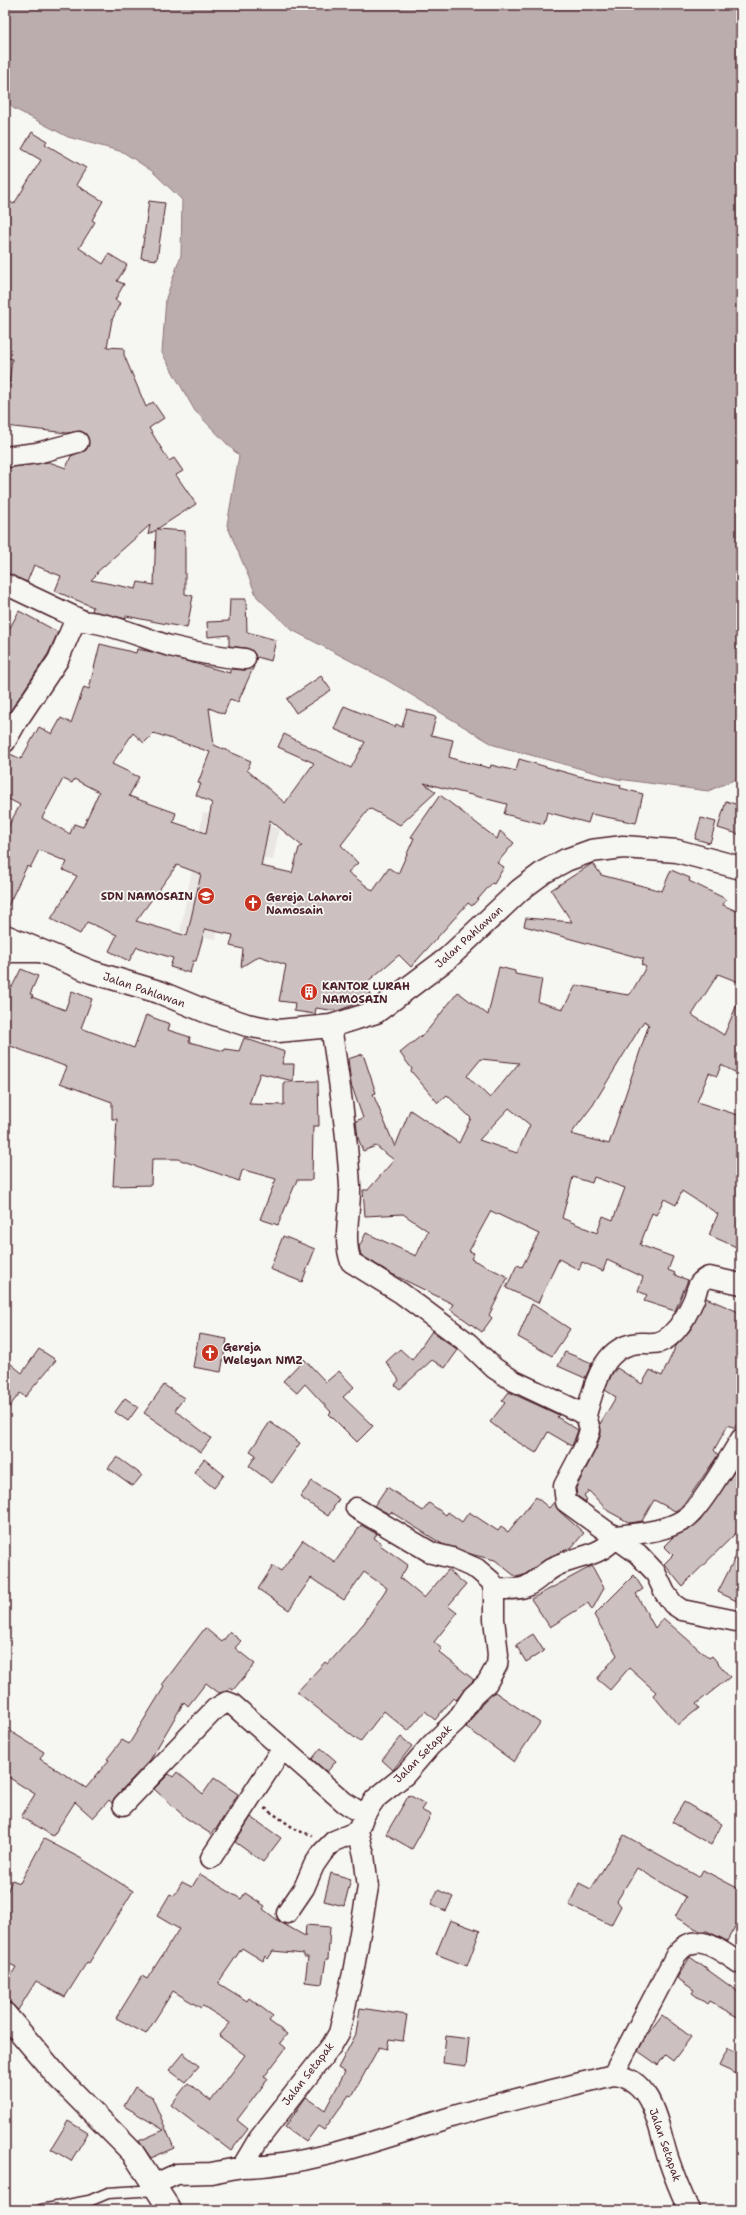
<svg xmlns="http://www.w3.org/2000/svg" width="746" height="2215" font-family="'Shantell Sans',sans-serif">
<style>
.built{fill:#e9e6e3}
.water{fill:#bbadae;stroke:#8e747a}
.building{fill:#ccc1c0;stroke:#4a1f2b;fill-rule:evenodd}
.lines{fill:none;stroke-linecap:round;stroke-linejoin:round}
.service-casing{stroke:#4a1f2b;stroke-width:13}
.minor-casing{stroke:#4a1f2b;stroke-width:23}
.tertiary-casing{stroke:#4a1f2b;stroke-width:25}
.trunk-casing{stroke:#4a1f2b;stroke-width:25}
.path{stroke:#4a1f2b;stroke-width:2.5;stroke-dasharray:3 3;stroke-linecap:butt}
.service{stroke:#f6f6f2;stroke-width:10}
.minor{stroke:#f6f6f2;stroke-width:20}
.tertiary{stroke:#f6f6f2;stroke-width:22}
.trunk{stroke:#f6f6f2;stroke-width:22}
.labels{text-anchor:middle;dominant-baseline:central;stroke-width:3.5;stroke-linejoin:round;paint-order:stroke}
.poi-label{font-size:11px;font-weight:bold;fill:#4a1f2b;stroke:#f6f6f2;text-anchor:start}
.street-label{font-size:11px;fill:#4a1f2b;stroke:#f6f6f2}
</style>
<rect width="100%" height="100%" fill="#f6f6f2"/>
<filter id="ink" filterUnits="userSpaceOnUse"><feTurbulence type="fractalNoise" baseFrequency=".025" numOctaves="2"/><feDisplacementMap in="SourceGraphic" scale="8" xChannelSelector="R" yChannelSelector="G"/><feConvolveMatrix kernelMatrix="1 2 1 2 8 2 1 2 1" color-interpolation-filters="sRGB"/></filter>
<g filter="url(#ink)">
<path class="built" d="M203,813L279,828L273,860L233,852L216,939L180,932Z"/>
<path class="water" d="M5,5H741V777L708,791L618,779L494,745L387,680L292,630L257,597L227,525L239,456L195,411L162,353L166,298L181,255L182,200L152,171L123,152L68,137L13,108L5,100Z"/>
<path class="building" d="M32,132L47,141L45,144L86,168L76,185L103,201L92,220L95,222L79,248L103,264L109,254L127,265L117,281L124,284L115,300L120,303L112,320L107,347L124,348V355L146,407L153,402L164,418L149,428L169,461L174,458L183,471L176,475L196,504L157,529L185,531V594L193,596L187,628L126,616V619L92,611L93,607L55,591L61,576L34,565L27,582L5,573V468L49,462L66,468L71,456L86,450L89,445L86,434L81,431L67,433L5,426V399L7,400L12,359L5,357V210L10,202L14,204L41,160L22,149ZM150,525L148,535L156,530L154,585L138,582L136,589L91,580L98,573H96Z
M149,201L165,203L157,260L141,258Z
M230,599H246L247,632L276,640L271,661L257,657L256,660L255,654L246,648L229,646V635L208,637L207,622L229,621Z
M19,611L58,632L48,654L5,719V637Z
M100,644L136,653L137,649L152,652L230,673V669L244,670L254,666L238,702L230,699L224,714L209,708L214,745L251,761L247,770L285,803L314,763L278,747L284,734L351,768L365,742L334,729L344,706L395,727L396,724L402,727L407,709L436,717L431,735L453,740L449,757L457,760L490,768L491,765L516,771L519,759L578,776L621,785L620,788L643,794L636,823L591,814L588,823L547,812L544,824L504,814L507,804L424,783L436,792L400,825L371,809L368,810L341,845L358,863L348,872L373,891L389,868L398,874L414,838L411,837L440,795L497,839L500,831L514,843L497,863L504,867L494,884L492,883L472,906L468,903L411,967L399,955L366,983L372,998L337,1011L316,1008L315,1014L294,1011L295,1003L279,1001L286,965L259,956L241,967L243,949L230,946L233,935L205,929L196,961H193L190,973L170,967L173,958L137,947L129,961L109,951L117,935L87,922L80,934L51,919L77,876L63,870L67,862L39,850L30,868L27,866L5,912V832L20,805L5,797V753H8L21,759L39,727L52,734L61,718L71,723L84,687L89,689ZM133,733L144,743L154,733L210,752L198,783L201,784L196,795L212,803L206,833L173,822L176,813L129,796L139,777L112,764ZM63,779L72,783L74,779L99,792L83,827L74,824L70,834L42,818ZM270,820L302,846L299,848L292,873L261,866ZM177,865L201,874L187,936L136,921Z
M321,676L331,690L296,713L287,699Z
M726,801L741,806V835L718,828Z
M701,818L716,822L710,843L695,839Z
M593,863L601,875L662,891L671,870L690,878L689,881L726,899L723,905L741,913L735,933L741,934V983L718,974L692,1015L724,1035L741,995V1075L721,1065L717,1076L709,1073L697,1102L741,1116V1249L709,1235L718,1214L682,1191L676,1205L664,1199L656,1215L652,1213L640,1245L673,1257L668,1270L675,1273L674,1275L688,1280L675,1311L644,1301L647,1295L638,1291L643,1277L607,1260L603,1271L582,1262L579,1270L559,1259L538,1303L506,1288L517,1265L522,1267L539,1234L491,1211L469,1251L474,1253L471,1259L508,1277L489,1315L492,1318L482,1332L450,1309L453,1304L392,1274L361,1255L359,1247L366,1233L416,1256L428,1231L403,1214L365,1216L363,1190H368L394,1160L376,1146L363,1151L358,1138L356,1121L363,1118L351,1084L348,1059L363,1054L376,1093L373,1094L395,1147L410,1110L459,1143L471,1118L447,1095L438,1103L411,1071L412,1069L400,1053L427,1031L458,992L488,1015L499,967L515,971V974L542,979L538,1002L563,1009L576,985L622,994L629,995L631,993L646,967L641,964L644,959L524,926L526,918L572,922L551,890ZM644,1021L649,1024L609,1144L571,1134L593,1105ZM481,1059L519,1063L490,1098L467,1076ZM509,1108L530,1125L517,1153L479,1140ZM573,1177L592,1183L594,1177L625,1188L613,1220L603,1216L597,1233L562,1218Z
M21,969L38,976L30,994L33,995L32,997L65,1010L72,991L92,999L81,1028L134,1048L146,1015L170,1024L168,1030L190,1037L189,1042L224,1051L225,1049L239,1051L244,1038L285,1052L282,1064H294L293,1081L260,1073L249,1104L284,1105V1082L318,1081L319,1126H313L312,1180H297L278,1225L260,1219L276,1179L244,1170L242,1171L239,1181L178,1159H152L151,1185L113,1186L117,1119H112V1102L60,1083L67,1067L5,1044V984L12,987Z
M283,1236L315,1249L302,1282L270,1269Z
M706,1298L741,1313V1413L735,1428L728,1425L714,1450L718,1455L683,1506L675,1511L654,1500L642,1521L630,1523L608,1511L589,1491L584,1495L587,1500L586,1502L577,1496L576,1488L596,1449L601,1433L600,1424L616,1397L605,1390L612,1374L617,1368L642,1384L650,1370L662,1376L676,1346L691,1329Z
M532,1304L570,1329L552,1356L518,1337Z
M432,1331L458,1350L445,1368L432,1360L400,1389L395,1385L399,1380L386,1362L400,1349L412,1360Z
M199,1334L227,1339L221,1372L193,1367Z
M39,1349L56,1360L25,1397L20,1393L5,1412V1359L22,1373Z
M565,1352L592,1363L585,1378L558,1366Z
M304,1359L326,1382L339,1371L354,1387L343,1397L373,1426L357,1442L329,1414L331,1412L305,1384L297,1393L283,1381Z
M164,1385L184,1398L175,1410L211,1438L201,1452L144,1413Z
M509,1392L559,1415L557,1417L578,1430L572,1446L548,1432L536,1453L508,1436L490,1422L505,1403L502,1401Z
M125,1398L138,1407L128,1421L115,1412Z
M270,1422L300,1443L272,1483L249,1466L256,1455L250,1451Z
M117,1457L142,1475L133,1486L108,1468Z
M204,1459L224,1475L214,1488L194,1472Z
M739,1465L741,1466V1528L682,1586L664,1564L673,1555L664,1546L673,1537L690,1529L700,1521Z
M312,1481L339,1499L328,1516L300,1497Z
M387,1487L423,1511L429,1503L446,1515L448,1512L462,1522L469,1512L498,1531L501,1527L508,1532L536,1497L549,1508L554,1502L559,1511L584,1533L571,1548L551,1556L524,1575L516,1577L495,1560L474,1555L442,1544L391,1512L389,1514L374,1506Z
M361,1525L377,1534L374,1538L381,1543L380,1545L408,1565L400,1578L424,1598L448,1570L466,1585L448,1606L457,1613L434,1642L442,1649L439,1652L474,1680L456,1700L453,1698L435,1720L425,1711L408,1731L384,1711L360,1742L297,1692L325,1662L328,1664L364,1623L387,1588L364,1572L344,1600L311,1578L289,1610L258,1589L273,1566L281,1571L303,1540L335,1562Z
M741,1546V1603L718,1592Z
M592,1566L604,1588L592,1610L588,1603L550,1627L531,1599Z
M634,1575L643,1589L636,1594L655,1628L663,1618L709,1658L712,1656L730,1677L696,1704L699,1708L678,1725L653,1695L656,1692L629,1668L610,1690L597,1679L617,1655L594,1615Z
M205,1628L222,1642L230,1632L241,1641L235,1648L255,1664L233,1690L230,1688L228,1691L219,1693L206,1683L188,1706L184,1702L150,1760L115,1797L112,1803L109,1800L93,1818L75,1802L53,1836L21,1817L35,1794L5,1775V1728L44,1752L40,1759L86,1788L109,1760L107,1759L122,1740L129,1744L164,1687L162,1685Z
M533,1634L544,1651L526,1662L516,1645Z
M495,1692L540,1723L514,1762L466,1727L482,1704Z
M401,1737L412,1746L393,1770L382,1760Z
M321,1748L336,1761L327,1772L312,1759Z
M177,1772L203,1794L214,1778L238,1794L216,1829L215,1828L211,1834L186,1818L154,1789L169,1774L173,1777Z
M409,1795L425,1804L421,1810L431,1815L412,1849L386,1834Z
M684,1802L722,1824L711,1845L672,1822Z
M251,1817L281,1838L263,1862L235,1842Z
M624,1835L699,1877L703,1870L741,1890V1916L727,1941L707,1931H700L675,1917L686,1897L637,1868L617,1901L621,1906L611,1925L569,1905L579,1883L591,1889Z
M44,1839L82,1859L133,1891L89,1963L87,1962L65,1997L36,1981L18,2010L10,2002H5V1985L16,1967L5,1962V1897L12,1880L20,1883Z
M331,1873L351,1879L344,1906L324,1901Z
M200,1874L241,1899L245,1893L265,1906L263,1909L280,1922L305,1936L306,1925L330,1927L328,1959H326L322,1984L305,1982L308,1957H304V1954L273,1951L268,1959L265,1956L263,1961L242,1948L218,1983L247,2001L249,1998L273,2016L269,2021L287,2034L280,2043L286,2048L264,2077L268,2079L237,2120L248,2129L231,2151L171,2105L188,2083L211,2101L245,2055L219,2036L230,2023L203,2006L201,2008L173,1991L146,2034L116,2018L142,1976L147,1979L179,1929L157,1916L170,1894L174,1896L182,1882L192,1887Z
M438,1890L453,1897L446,1911L431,1904Z
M450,1920L480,1931L467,1966L436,1954Z
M690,1957L741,1994V2019L709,2001L707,2004L692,1993L694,1990L677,1978Z
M360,2008L407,2015L403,2041L389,2039L387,2049L379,2047L352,2096L349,2095L324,2130L318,2126L306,2142L285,2127L306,2097L325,2110L345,2072L338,2068L356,2034Z
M662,2015L691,2037L673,2061L665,2055L658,2065L638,2051L647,2035Z
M446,2036L469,2039L466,2066L443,2063Z
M728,2048L741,2055V2076L719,2066Z
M183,2053L199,2066L185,2082L169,2070Z
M135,2087L152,2097L174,2148L151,2158L139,2141L164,2130L124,2106Z
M68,2121L88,2133L71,2161L51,2149Z"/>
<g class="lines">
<defs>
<path id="service" d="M41,2210L89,2201L108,2193L156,2190"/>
<path id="minor" d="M5,457L37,453L78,442
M5,584L81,620
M5,742L17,721L58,660L74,623C92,615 148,640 170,646C194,652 221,657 245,659
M331,1026C339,1080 347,1132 350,1186C351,1212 342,1237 351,1262L401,1293L468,1343L494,1368L514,1381L586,1415L590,1430L585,1446L564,1486L566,1502L638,1554L655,1572L665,1593L673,1604L682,1610L741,1622
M586,1415C595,1385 602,1345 640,1343C653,1343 660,1345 671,1335C682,1325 688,1312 694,1299C696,1294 697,1285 701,1282C703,1280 706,1278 709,1277L741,1284
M494,1589C503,1589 517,1590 525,1587C536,1583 545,1571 556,1566C576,1556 602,1557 616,1536C639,1533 664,1532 685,1519C699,1511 731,1455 741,1439
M123,1805L215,1709L227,1702L232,1704L344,1802L364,1815
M211,1858L282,1749
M287,1913L304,1888L314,1865L323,1852L334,1841L358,1831
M613,2075L676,1955C696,1928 720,1951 741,1964
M242,2167C308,2167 385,2137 448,2118C503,2101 558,2089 613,2075C654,2078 658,2128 668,2158C674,2176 681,2193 689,2210
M155,2184L177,2174L211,2173L242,2167L258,2140L332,2045L339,2033L353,1973L368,1887L364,1855L358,1831L364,1815L375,1799L405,1775L430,1746L457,1720L473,1696L487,1683L497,1665L498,1655L494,1619V1589L491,1581L477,1569L452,1558L432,1553L356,1508"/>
<path id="tertiary" d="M5,951H40
M5,2014L58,2077L133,2153L170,2210"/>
<path id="trunk" d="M5,936L92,972L159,992L205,1011L247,1025L278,1031L331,1026L376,1012L448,958L520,890L544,872L566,860L591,851L623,847L677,851L741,868"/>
</defs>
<use href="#service" class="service-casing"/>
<use href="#minor" class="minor-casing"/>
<use href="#tertiary" class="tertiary-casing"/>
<use href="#trunk" class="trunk-casing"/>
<path class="path" d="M265,1808L298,1831L312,1835"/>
<use href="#service" class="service"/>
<use href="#minor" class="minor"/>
<use href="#tertiary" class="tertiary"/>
<use href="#trunk" class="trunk"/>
</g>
</g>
<defs>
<symbol id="school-disc" viewBox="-11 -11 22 22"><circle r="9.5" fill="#c8321e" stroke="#f6f6f2"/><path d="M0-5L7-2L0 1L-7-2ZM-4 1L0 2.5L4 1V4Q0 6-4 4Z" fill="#fff"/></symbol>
<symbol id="church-disc" viewBox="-11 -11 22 22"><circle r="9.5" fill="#c8321e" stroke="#f6f6f2"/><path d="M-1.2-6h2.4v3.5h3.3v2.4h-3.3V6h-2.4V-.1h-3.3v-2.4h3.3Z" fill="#fff"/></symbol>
<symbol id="building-disc" viewBox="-11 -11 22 22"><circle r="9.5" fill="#c8321e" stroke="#f6f6f2"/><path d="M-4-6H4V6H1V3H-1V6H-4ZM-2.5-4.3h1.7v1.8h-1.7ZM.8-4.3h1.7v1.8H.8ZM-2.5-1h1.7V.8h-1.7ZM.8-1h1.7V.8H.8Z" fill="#fff"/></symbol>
</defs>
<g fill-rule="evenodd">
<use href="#school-disc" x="196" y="886" width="20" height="20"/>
<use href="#church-disc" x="243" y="893" width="20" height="20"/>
<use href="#building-disc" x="299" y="982" width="20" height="20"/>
<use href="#church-disc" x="200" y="1343" width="20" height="20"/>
</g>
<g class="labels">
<g class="poi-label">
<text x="193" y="896" text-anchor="end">SDN NAMOSAIN</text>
<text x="266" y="897">Gereja Laharoi<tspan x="266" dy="13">Namosain</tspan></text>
<text x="322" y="986">KANTOR LURAH<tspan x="322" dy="13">NAMOSAIN</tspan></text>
<text x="223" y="1347">Gereja<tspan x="223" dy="13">Weleyan NMZ</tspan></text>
</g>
<g class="street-label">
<text transform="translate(469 937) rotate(-42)">Jalan Pahlawan</text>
<text transform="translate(144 990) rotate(19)">Jalan Pahlawan</text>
<text transform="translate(423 1754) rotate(-45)">Jalan Setapak</text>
<text transform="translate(308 2074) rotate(-52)">Jalan Setapak</text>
<text transform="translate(665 2145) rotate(71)">Jalan Setapak</text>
</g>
</g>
<rect width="746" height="2215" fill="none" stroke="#f6f6f2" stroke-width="20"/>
<rect x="10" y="10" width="726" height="2195" fill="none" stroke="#4a1f2b" stroke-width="1.5" filter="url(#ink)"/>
</svg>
